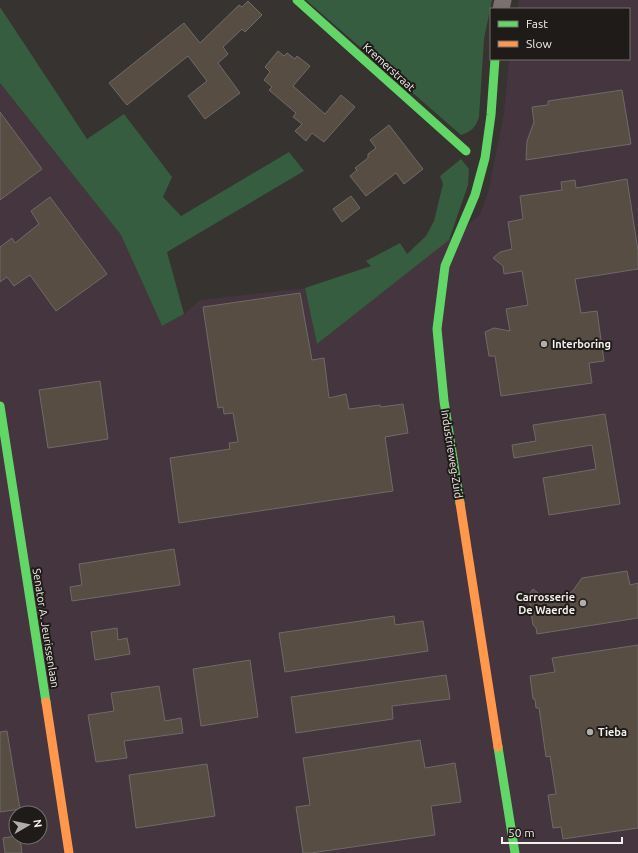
<svg xmlns="http://www.w3.org/2000/svg" width="638" height="853" font-family="Ubuntu,sans-serif">
<style>
.industrial{fill:#44353e;fill-rule:evenodd}
.green{fill:#365d3f}
.building{fill:#574d42;stroke:#6e6b69}
.lines{fill:none;stroke-linecap:round;stroke-linejoin:round}
.street{stroke:#7a6f71;stroke-width:17}
.fast{stroke:#63d668;stroke-width:9}
.slow{stroke:#ff974d;stroke-width:9}
.poi-dot{fill:#b1adaa;stroke:#1e1b18;stroke-width:1.5}
.labels{text-anchor:middle;dominant-baseline:central;stroke-width:4;stroke-linejoin:round;paint-order:stroke}
.street-label{font-size:11px;fill:#f3efec;stroke:#1e1b18}
.poi-label{font-size:11px;font-weight:bold;fill:#f3efec;stroke:#1e1b18;text-anchor:start}
</style>
<rect width="100%" height="100%" fill="#363330"/>
<path class="industrial" d="M519,0H638V853H0V83L121,235L162,326L184,314L200,300L305,288L317,344L480,215L489,189L504,112L509,59H629V9H517ZM16,813H40V837H16Z"/>
<path class="green" d="M306,0H492L484,39L479,117C476,127 471,132 461,135Z
M0,7L87,139L124,114L172,177L163,197L181,216L289,152L304,171L167,252L184,314L162,326L121,235L0,83Z
M461,159L469,169L468,185L449,240L317,344L305,288L371,266L366,261L400,243L407,254L426,236L434,221L443,184L440,176Z"/>
<path class="building" d="M248,1L262,15L245,32L242,29L223,47L228,54L218,63L240,93L205,119L188,96L207,81L188,56L127,105L109,83L184,23L200,43L239,5L242,7Z
M278,51L284,56L287,53L295,59L297,56L310,66L293,86L325,114L341,95L355,107L324,142L312,133L306,141L295,131L302,124L293,117L296,113L269,90L272,87L264,80L270,72L265,67Z
M622,90L631,144L526,160L527,141L534,122L532,107L548,105V101Z
M0,112L42,169L0,200Z
M389,125L423,169L404,184L396,173L366,196L350,176L357,170L355,168L368,158V154L376,148L370,140Z
M627,179L638,251V269L575,279L581,313L597,311L604,361L589,363L592,383L501,396L495,356H489L485,332L494,328L510,331L506,309L528,305L522,271L504,274L503,266L493,258L500,252L512,249L508,222L523,219L520,196L562,190L561,182L575,180L576,188Z
M351,196L360,208L342,222L333,209Z
M50,197L107,274L56,311L30,275L14,286L7,277L0,282V247L12,238L15,243L39,224L31,211Z
M300,293L312,360L324,358L329,398L346,394L349,409L380,405L381,407L403,404L408,433L385,437L393,491L179,523L170,458L230,449L229,443L238,442L233,413L224,414L223,407L218,408L203,307Z
M100,381L108,439L48,448L39,390Z
M605,414L620,504L549,515L543,478L596,469L592,445L514,458L512,445L536,441L533,425Z
M174,549L180,585L72,601L70,587L82,585L79,564Z
M627,571L630,585L638,583V618L537,634L536,628L533,625L530,604L525,600L533,589L543,597L572,592L582,578Z
M394,616L395,625L423,621L428,651L285,672L279,633Z
M117,628L118,640L127,638L130,654L95,660L91,632Z
M638,645V828L563,839L561,827L553,828L548,795L556,794L550,756L546,757L539,708H536L535,699H533L530,676L555,672L552,658Z
M250,660L258,717L201,726L193,669Z
M446,675L450,699L392,706L393,719L296,733L291,697Z
M159,686L165,721L181,718L183,733L124,741L127,758L96,762L88,715L114,711L111,693Z
M7,731L20,809L0,812V732Z
M420,740L425,768L455,763L459,788L461,802L431,806L435,835L311,853H303L296,807L310,805L303,758Z
M207,764L215,816L136,828L129,775Z
M16,836V837H20L22,853H5L3,838Z"/>
<g class="lines">
<path class="street" d="M501,9L503,0"/>
<path class="fast" d="M297,0L466,151
M0,406L46,702
M460,503L444,401L437,329L445,266L475,195L485,158L491,115L495,59
M498,747L515,853"/>
<path class="slow" d="M460,503L498,747
M46,702L69,853"/>
</g>
<g class="poi-dot">
<circle cx="544" cy="344" r="4"/>
<circle cx="583" cy="603" r="4"/>
<circle cx="590" cy="732" r="4"/>
</g>
<g class="labels">
<g class="street-label">
<text transform="translate(389 67) rotate(42)">Kremerstraat</text>
<text transform="translate(452 454) rotate(81)">Industrieweg-Zuid</text>
<text transform="translate(46 628) rotate(81)">Senator A. Jeurissenlaan</text>
</g>
<g class="poi-label">
<text x="552" y="344">Interboring</text>
<text x="575" y="597" text-anchor="end">Carrosserie<tspan x="575" dy="13">De Waerde</tspan></text>
<text x="598" y="732">Tieba</text>
</g>
</g>
<rect x="490" y="8" width="140" height="52" fill="#1e1b18" stroke="#73706d"/>
<rect x="498" y="21" width="20" height="6" fill="#63d668" stroke="#73706d"/>
<text x="526" y="28" font-size="12" fill="#f3efec">Fast</text>
<rect x="498" y="41" width="20" height="6" fill="#ff974d" stroke="#73706d"/>
<text x="526" y="48" font-size="12" fill="#f3efec">Slow</text>
<g transform="translate(28 825) rotate(81)"><circle r="19" fill="#1e1b18" stroke="#73706d"/>
<path d="M0-3L7 15L0 10L-7 15Z" fill="#b1adaa"/>
<text y="-6" font-size="11" font-weight="bold" text-anchor="middle" fill="#f3efec">N</text>
</g>
<path d="M502 837v6h120v-6" fill="none" stroke="#f3efec" stroke-width="2"/>
<text x="508" y="837" font-size="12" fill="#f3efec" stroke="#1e1b18" stroke-width="3" paint-order="stroke">50 m</text>
</svg>
